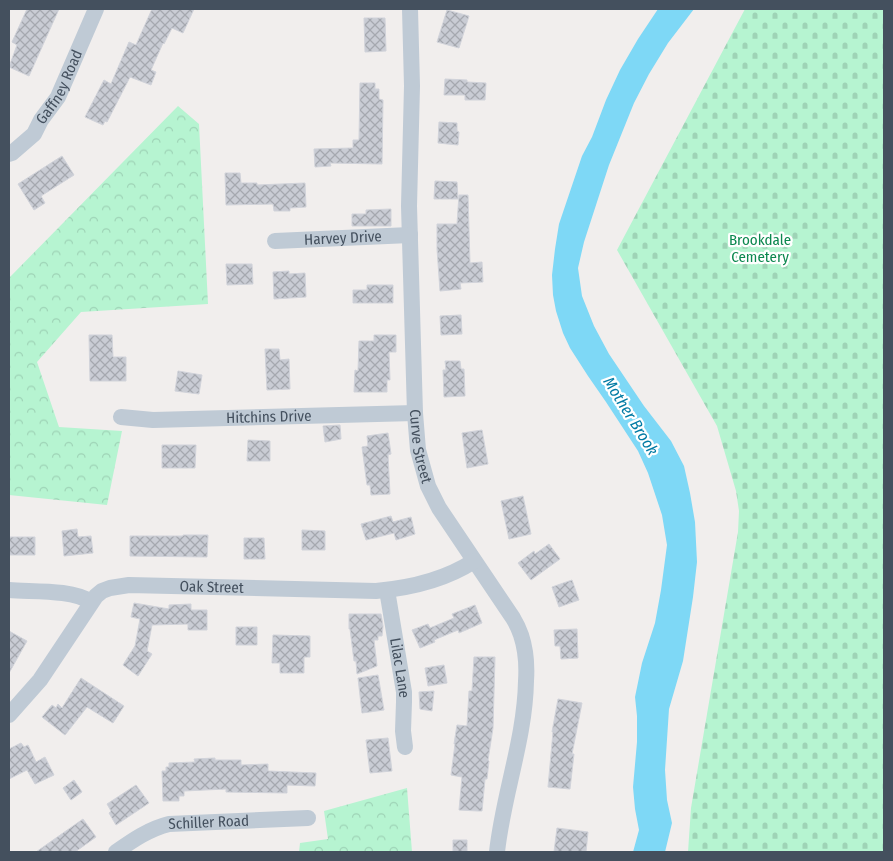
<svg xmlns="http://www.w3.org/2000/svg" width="893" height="861" font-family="'Fira Sans Condensed',sans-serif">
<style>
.forest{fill:url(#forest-crowns)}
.cemetery{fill:url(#cemetery-stones)}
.water{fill:#7ed8f6}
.building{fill:url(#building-cross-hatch);stroke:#d1d3da}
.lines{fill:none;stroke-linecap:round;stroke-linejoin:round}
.minor{stroke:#bfcad5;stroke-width:16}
.labels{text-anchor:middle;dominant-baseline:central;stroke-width:4.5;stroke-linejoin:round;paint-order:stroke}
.street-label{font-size:15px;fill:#44505e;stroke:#fff}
.park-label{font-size:15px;fill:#0c884f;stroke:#fff}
.water-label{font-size:16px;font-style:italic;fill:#027ba4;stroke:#fff}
</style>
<defs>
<pattern id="forest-crowns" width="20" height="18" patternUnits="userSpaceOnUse" patternTransform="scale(1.25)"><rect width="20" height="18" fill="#b6f4d1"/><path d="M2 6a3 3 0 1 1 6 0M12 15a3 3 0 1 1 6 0" fill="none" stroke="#9ed3b6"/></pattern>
<pattern id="cemetery-stones" width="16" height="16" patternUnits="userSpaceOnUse" patternTransform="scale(1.25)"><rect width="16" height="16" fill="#b6f4d1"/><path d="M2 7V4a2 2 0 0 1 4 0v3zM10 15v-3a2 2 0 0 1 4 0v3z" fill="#9ed3b6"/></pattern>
<pattern id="building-cross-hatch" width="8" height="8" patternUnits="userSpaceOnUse" patternTransform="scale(1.25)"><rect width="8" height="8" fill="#c9ccd4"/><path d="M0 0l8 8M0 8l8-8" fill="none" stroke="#a5a8af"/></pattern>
</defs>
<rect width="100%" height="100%" fill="#f1eeed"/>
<path class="forest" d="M178,106L199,124L208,304L81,312L37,362L59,427L122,431L107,505L9,495V278Z
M407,788L412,852H299L300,843L328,839L324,811Z"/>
<path class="cemetery" d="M745,9H884V852H688L691,808L738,532L739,511L736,491L717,426L617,250Z"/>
<path class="water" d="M658,9H694L668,43L649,74L634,103L609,165L584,242L578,268L582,296L594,326L609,354L644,406L671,441L684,466L690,493L695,522L697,562L693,597L683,661L669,709L665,770L667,800L672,823L665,852H633L639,830L635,809L633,787L637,742V716L635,697L642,663L655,623L661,590L667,545L662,515L648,473L638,451L606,402L588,376L570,348L563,333L556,311L553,295L552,275L555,249L559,224L582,156L592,137L606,100L620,70L638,39Z"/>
<path class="building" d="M27,9H59L29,76L9,67L17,45L12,42Z
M152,9H194L183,33L172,28L164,44L163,43L151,70L156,72L151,85L130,77L107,122L105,121L103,125L85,117L104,80L111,84L129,42L136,45Z
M447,10L469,16L459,48L437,42Z
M364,18H385L386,51L365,52Z
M445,79L467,80V82L486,83L485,100H465V95H444Z
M360,83H375V89H379V99L383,100L382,164L330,163L331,166L315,167L314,149L353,148V140H359Z
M439,122L457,123V131L459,132L458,145L438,143Z
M62,156L74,175L41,196L45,203L34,210L18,184Z
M225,173H240L241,183H257V185L305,183L306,207L290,208V211H274L273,204L226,205Z
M435,181L457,182L458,199H434Z
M459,195H468L470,263L482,262L483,282L460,283L461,289L440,291L437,249V224H457Z
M391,209V226H352V214H366V210Z
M226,264H252L253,284L227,285Z
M289,271V274L305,273L306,297L274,299L273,272Z
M367,285H393V303H353V290H367Z
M461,315L462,334L441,335L440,316Z
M89,335H112L113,357H126V381H90Z
M374,335H396V352H389L390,380H387V392H354L355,370L358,371L359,341H374Z
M265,349H279L280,360L289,359L290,389L267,390Z
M445,361H460L461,369H464L465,396L444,397L443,370H446Z
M178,371L202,375L199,394L175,391Z
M340,425L341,439L325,442L323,426Z
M482,430L488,464L467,468L462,433Z
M388,433L391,454L388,455L390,494L371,495L370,485H367L362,447L368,446L367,436Z
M248,440L270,441V461H247Z
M162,445H196L195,468H162Z
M523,496L531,534L509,539L501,501Z
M391,516L393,522L411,517L415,534L396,540L394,533L366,540L361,524Z
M77,529L78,537L91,536L93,553L64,556L62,531Z
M302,530L325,531V550H302Z
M183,535H208L207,557L130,556V536H183Z
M9,537H35V555H9Z
M244,538H264L265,559H244Z
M549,544L560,559L531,580L518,563L534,551L535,554Z
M572,580L579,600L559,607L552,587Z
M134,603L169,609V605L191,604V610H207V630H188V624L152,625L147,651L152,654L138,676L123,665L135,646L140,619L131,617Z
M475,605L482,623L459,633L458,630L434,640L435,642L420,648L412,630L428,624L430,628L454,618L452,614Z
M349,614H381L383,626L382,636H378V640H374L377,666L357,674L356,661H354L350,629H349Z
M236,627H257V645H236Z
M577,629L578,658L561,659L560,646H555L554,630Z
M9,631L27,641L9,673Z
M273,635L310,636V657H304V673H280V663H272Z
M474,657H495L493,728L488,760L489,761L487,779H485L482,811H478L459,810L462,777L451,775L455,744H454L457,725L467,726L469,691H472Z
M444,665L447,683L428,686L425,668Z
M378,675L384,710L362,713L358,678Z
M81,678L124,706L113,723L87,707L65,735L42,717L52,705L56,708L58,704L62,708Z
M434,691L432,711L420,709L419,692Z
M558,699L582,703L572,754H574L570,789L548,787L553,732H552Z
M388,738L392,771L370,773L366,740Z
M21,743L24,747L28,745L36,762L45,757L54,775L35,784L27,770L9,779V749Z
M215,758V760H241V765L268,764V771L316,773L315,786L287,785V793L226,792V789L184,791V796H179V801H163L162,771H166V767H169V763L195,762L194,759Z
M74,780L82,792L71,800L63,788Z
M136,785L149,803L116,825L109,813L111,811L107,804Z
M83,819L96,837L75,852H36Z
M557,828L588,832L586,852H554Z
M453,840H467V852H453Z"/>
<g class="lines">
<g class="minor">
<path id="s1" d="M410,9L412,86L409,206L415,413L418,450L428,486L439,508L513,618C516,623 519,629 521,635C526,650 527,666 526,681C525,739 503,795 497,852"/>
<path id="s2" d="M9,154L12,153L34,134L41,120L58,97L96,9"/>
<path id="s3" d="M275,241L410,235"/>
<path id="s4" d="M121,417L153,420L415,413"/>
<path d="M9,590C32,592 72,589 91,602"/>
<path id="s5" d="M387,590L404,692V702L403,731L405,747"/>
<path id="s6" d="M9,715L40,680L96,596L102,591L110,588L129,585L376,591C410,588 445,580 474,561"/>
<path id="s7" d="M116,852C133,840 149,829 169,824L308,818"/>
</g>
</g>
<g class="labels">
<g class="street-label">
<text stroke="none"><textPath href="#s2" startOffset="86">Gaffney Road</textPath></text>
<text stroke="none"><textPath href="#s3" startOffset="68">Harvey Drive</textPath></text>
<text stroke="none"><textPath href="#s4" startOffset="148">Hitchins Drive</textPath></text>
<text stroke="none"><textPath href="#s1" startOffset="438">Curve Street</textPath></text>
<text stroke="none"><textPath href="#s6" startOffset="266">Oak Street</textPath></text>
<text stroke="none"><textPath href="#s5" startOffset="79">Lilac Lane</textPath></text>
<text stroke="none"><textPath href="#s7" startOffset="100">Schiller Road</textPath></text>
</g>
<g class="park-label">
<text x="760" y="240">Brookdale<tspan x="760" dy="17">Cemetery</tspan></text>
</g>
<g class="water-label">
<text transform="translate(631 416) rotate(58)">Mother Brook</text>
</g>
</g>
<rect width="893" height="861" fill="none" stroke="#44505e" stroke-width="20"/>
</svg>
